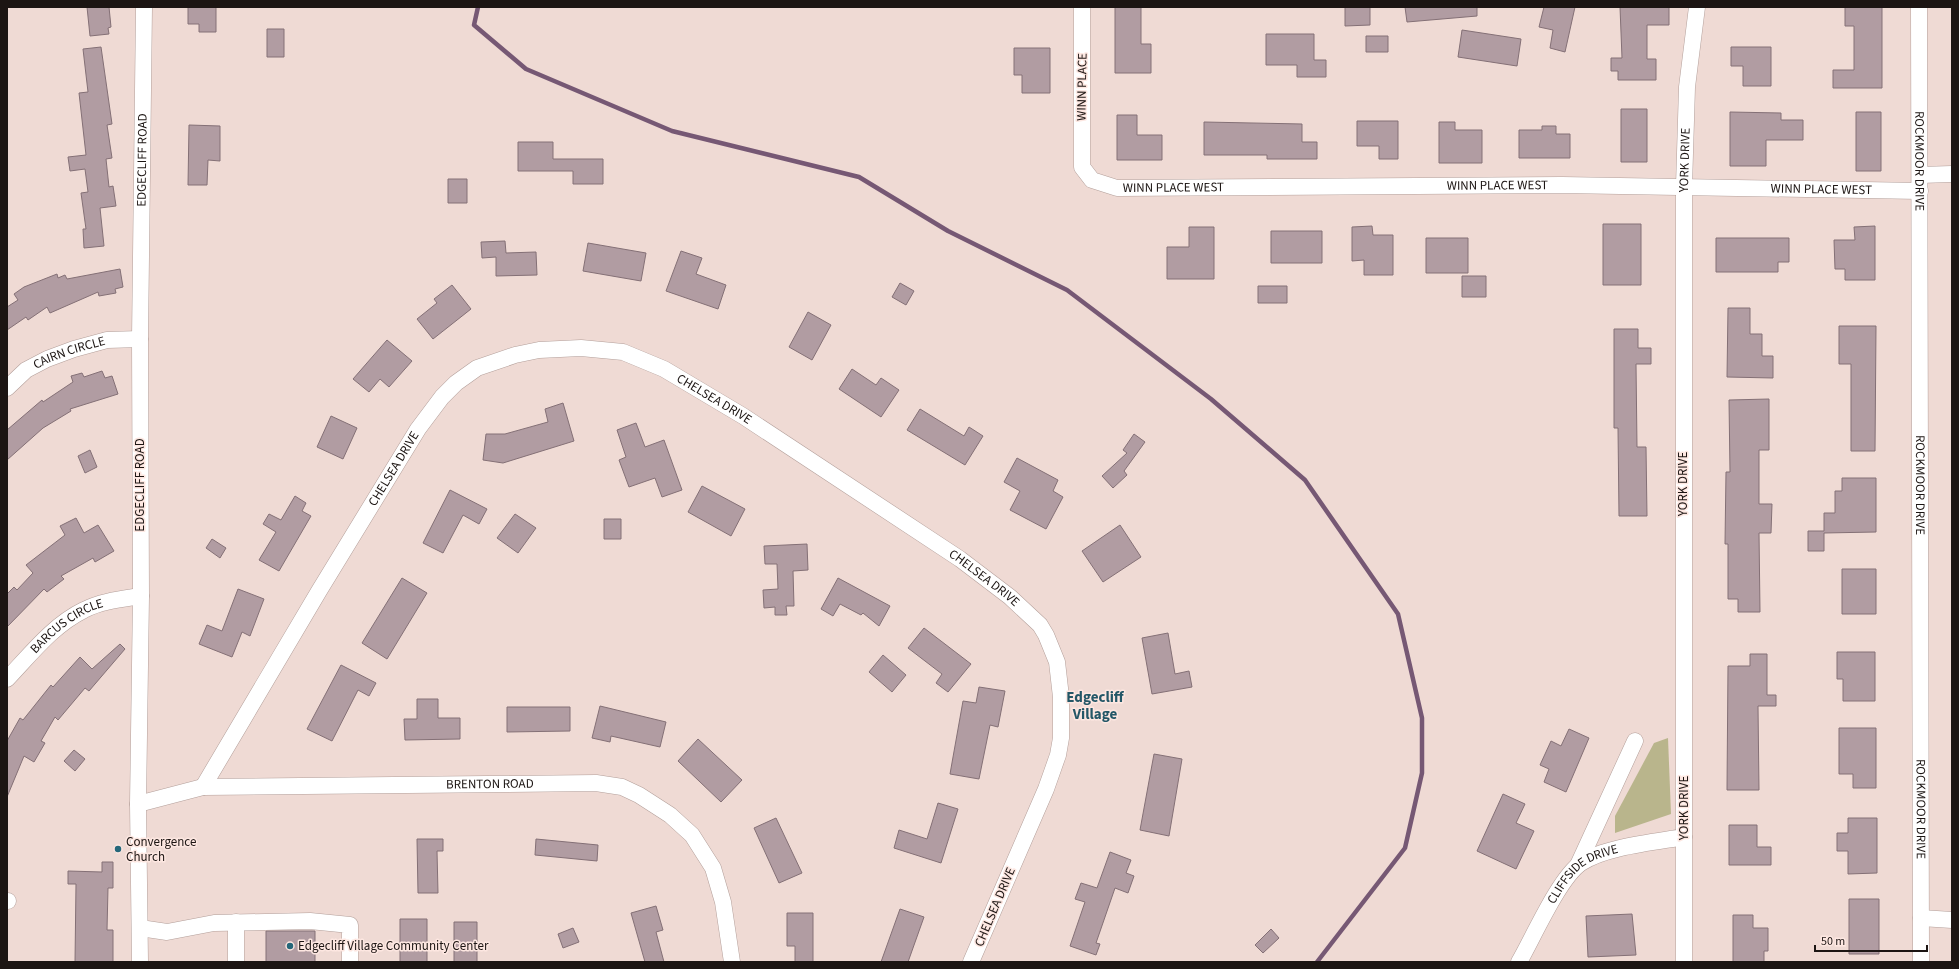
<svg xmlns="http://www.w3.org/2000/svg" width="1959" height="969" font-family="'Source Sans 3',sans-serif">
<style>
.green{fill:#b9b58c}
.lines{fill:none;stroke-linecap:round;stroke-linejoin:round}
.stream{stroke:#765874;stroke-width:4.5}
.building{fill:#b19ca2;stroke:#847076}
.minor-casing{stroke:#b39f9a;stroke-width:17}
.minor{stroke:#fff;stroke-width:16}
.poi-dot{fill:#25677a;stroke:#fde7e1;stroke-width:1.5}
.labels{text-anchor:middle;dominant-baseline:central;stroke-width:3;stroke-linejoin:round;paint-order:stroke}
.street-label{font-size:13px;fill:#1c1513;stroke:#fde7e1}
.poi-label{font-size:13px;fill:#1c1513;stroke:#fde7e1;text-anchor:start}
.quarter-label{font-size:15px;font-weight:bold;fill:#245767;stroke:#fde7e1}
</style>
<rect width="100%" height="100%" fill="#efdad4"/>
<path class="green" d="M1668,738L1671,814L1615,833V816L1654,743Z"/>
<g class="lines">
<path class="stream" d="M478,7L474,25L526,69L672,131L859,177L948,231L1067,290L1211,399L1305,480L1398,614L1422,718V773L1405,848L1317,962"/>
</g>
<path class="building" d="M87,7H109L111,27L108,28L109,34L90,36Z
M188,7H216V32H199V24H188Z
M1115,7H1141V44H1151V73H1115Z
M1345,7H1370V25L1345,26Z
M1405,7H1477V16L1407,22Z
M1544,7H1575L1565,52L1550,48L1553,30L1539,27Z
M1620,7H1669V25H1647V59H1656V80H1618V71H1611V58H1622Z
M1845,7H1882V88H1833V70H1854V26H1845Z
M267,29H284V57H267Z
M1462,30L1521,39L1517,66L1458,57Z
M1266,34H1314V60H1326V77H1297V65H1266Z
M1366,36H1388V52H1366Z
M101,47L112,124L107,125L112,158L106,159L109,187L113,186L116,206L100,208L104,246L84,248L83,229H86L81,193L88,192L85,169L70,171L68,157L86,155L79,93L88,92L83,49Z
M1731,47H1771V86H1743V66H1731Z
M1014,48H1050V93H1022V75H1014Z
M1621,109H1647V162H1621Z
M1730,112L1781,113V120H1803V140H1766V166H1730Z
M1856,112H1881V171H1856Z
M1117,115H1137V135H1162V160H1117Z
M1357,121H1398V159H1379V146H1357Z
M1204,122L1302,124V142H1317V159H1267V155H1204Z
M1439,122H1455V130H1482V163H1439Z
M189,125L220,126V161L208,160L207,185H188Z
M1542,126H1556V134H1570V158H1519V130H1542Z
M518,142H553V159H603V184H573V171H518Z
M448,179H467V203H448Z
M1603,224H1641V285H1603Z
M1372,226L1373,235H1393V275H1364V260L1352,261V227Z
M1875,226V280H1845V269H1835L1834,240H1855L1854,227Z
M1189,227H1214V279H1167V247H1189Z
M1271,231H1322V263H1271Z
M1426,238H1468V273H1426Z
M1716,238H1789V262H1778V272H1716Z
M505,241L506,253L536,252L537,275L496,276V257L482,258L481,242Z
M588,243L646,253L641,281L583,271Z
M681,251L702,258L696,274L726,285L718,309L666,291Z
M120,269L123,287L115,289L116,293L99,296L98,292L50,313L47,307L28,320L26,317L7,330V307L18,300L14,294L24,287L57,274L58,278L65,275L67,279Z
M1462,276H1486V297H1462Z
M900,283L914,291L906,305L892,297Z
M452,285L471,309L433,339L417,319L437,303L434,299Z
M1258,286H1287V303H1258Z
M1728,308H1750V334H1762V356H1773V378L1727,377Z
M808,312L831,325L812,360L789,347Z
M1839,326H1876L1875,451H1851V364H1839Z
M1614,329H1638V348H1651V364H1636L1637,447H1646L1647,516H1619L1618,428H1614Z
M387,340L412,361L389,387L380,379L369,392L353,379Z
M852,369L876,385L881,378L899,390L881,417L839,389Z
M102,371L105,378L112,376L118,394L70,409L71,411L43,428L7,460V430L42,400L43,402L73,382L71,376L82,373L84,377Z
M1769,399V450H1759V504H1772L1771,533H1759L1760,612H1738V599H1728V544H1725L1726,472H1730L1729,400Z
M563,403L574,441L503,463L483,460L486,434H505L548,422L545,409Z
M920,409L964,436L969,427L983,436L965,465L907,430Z
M331,416L357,428L343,459L317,447Z
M636,423L645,447L664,440L682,490L662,497L655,478L629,487L619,460L626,457L617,430Z
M1134,434L1145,442L1124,471L1127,475L1113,488L1102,476L1127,453L1123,450Z
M90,450L97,467L85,473L78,456Z
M1017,458L1058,480L1053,491L1063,497L1046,529L1010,510L1020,491L1004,482Z
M1842,478H1876V532L1824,533V551H1808V531H1824V513H1835V491H1842Z
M702,486L745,509L731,536L688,512Z
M450,490L487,509L479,524L463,515L443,553L423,543Z
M295,496L306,503L302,511L311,516L279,571L259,560L276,532L263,524L269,514L281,520Z
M515,514L536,528L518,553L497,538Z
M76,518L84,533L98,525L114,551L95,562L93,558L61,576L64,579L47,592L44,589L7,627V594L14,587L17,590L33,573L26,565L65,535L60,526Z
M604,519H621V539H604Z
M1120,525L1141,557L1103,582L1082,551Z
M212,539L226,548L220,558L206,548Z
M807,544L808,570L793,571L794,606H786L787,615H775V607L764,608L763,590L778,589L777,564H765L764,546Z
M1842,569H1876V614H1842Z
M402,578L427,593L387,659L362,643Z
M838,578L890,606L879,626L863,613L861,615L840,604L833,616L821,609Z
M238,589L264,599L250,636L242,632L232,657L199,644L207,625L222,631Z
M924,628L971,664L948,692L936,683L942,674L908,648Z
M1168,633L1175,674L1189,671L1192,687L1152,694L1142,638Z
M120,644L125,649L89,691L85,688L58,720L55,717L41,741L45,743L34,762L24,756L7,797V741L20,718L23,720L51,685L53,687L80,657L92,669Z
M1837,652H1875V701H1843V679H1837Z
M1750,654H1767V695H1776V706H1758L1759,790H1727L1728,666H1750Z
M883,655L906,675L892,692L869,672Z
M341,665L376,683L369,696L358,690L332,741L307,729Z
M979,687L1005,691L998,727L990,725L979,779L950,774L963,701L976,703Z
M417,699H438V718H460V739L405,740L404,719H417Z
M600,706L666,722L660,747L611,736L610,742L592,738Z
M507,707H570V731L507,732Z
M1839,728H1876V788H1853V774H1839Z
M1569,729L1589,738L1566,792L1544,782L1549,769L1540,765L1551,741L1561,746Z
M698,739L742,780L721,802L678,761Z
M74,750L85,759L75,771L64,761Z
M1154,754L1182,759L1169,836L1140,830Z
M1503,794L1525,804L1516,823L1534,831L1516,869L1477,851Z
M938,803L958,809L941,863L894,848L899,830L927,839Z
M776,818L802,873L779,883L754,828Z
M1848,818H1877V873L1848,874V851H1837V833H1848Z
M1729,825H1757V847H1771V865H1729Z
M417,839H443V851H437L438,893H418Z
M536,839L598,845L597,861L535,855Z
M1110,852L1131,860L1126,873L1134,876L1128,893L1115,888L1096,943L1100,944L1096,955L1070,946L1085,902L1075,899L1081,883L1097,888Z
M102,862H113V888H108L107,930H113V962H75L76,884H68V871L102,872Z
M1849,899H1879V954H1849Z
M656,906L663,930L656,932L664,962H645L631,913Z
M900,909L924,917L908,962H881Z
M787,913H813V962H795V946H787Z
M1632,914L1636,955L1588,957L1586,916Z
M1733,915H1753V928H1768V951H1764V962H1733Z
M400,919H427V962H400Z
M454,922H477V962H454Z
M573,928L579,942L563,948L558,934Z
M1271,929L1279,938L1263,953L1255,945Z
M266,931H315V962H266Z"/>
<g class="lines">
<defs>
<g id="minor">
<path id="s1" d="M1082,7V167L1092,180L1117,188L1562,185L1920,191"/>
<path id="s2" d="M1919,7L1921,962"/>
<path d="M1920,175L1952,174"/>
<path id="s3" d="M7,388L26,370L47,359L74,349L107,340L140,339"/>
<path id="s4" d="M7,679C30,655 53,625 84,610C101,601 122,599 141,596"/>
<path id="s5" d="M203,787L319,591L418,429L442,397L456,383L477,368L515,355L539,350L581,348L623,352L664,369L743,416L960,559L1010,597L1040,625L1046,635L1057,662L1061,697V738L1058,755L1046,789L971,962"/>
<path id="s6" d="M138,804L203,787L596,783L622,787L639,795L670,815L692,835L713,868L723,902L732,962"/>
<path d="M1578,865L1635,741"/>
<path d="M7,901H8"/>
<path d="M1921,918L1952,920"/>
<path d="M236,922V962"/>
<path d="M140,928L167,932L214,923L310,921L350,925V962"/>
<path id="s7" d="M140,962L138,804L141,596L140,339L144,7"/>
<path id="s8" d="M1519,962C1533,938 1559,878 1581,863C1604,847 1655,842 1684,837"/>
<path id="s9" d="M1684,962V186L1687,87L1697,7"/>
</g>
</defs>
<use href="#minor" class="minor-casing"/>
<use href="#minor" class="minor"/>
</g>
<g class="poi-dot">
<circle cx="118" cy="849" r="4"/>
<circle cx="290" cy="946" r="4"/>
</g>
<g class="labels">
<g class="street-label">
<text transform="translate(1082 87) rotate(-89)">WINN PLACE</text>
<text stroke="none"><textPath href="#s9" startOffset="802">YORK DRIVE</textPath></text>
<text stroke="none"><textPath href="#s2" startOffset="154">ROCKMOOR DRIVE</textPath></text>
<text stroke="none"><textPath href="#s7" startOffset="802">EDGECLIFF ROAD</textPath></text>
<text stroke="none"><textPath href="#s1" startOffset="583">WINN PLACE WEST</textPath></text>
<text stroke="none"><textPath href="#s1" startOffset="259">WINN PLACE WEST</textPath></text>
<text stroke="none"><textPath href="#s1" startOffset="907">WINN PLACE WEST</textPath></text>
<text stroke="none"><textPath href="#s3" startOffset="73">CAIRN CIRCLE</textPath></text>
<text stroke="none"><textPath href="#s5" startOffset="755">CHELSEA DRIVE</textPath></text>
<text stroke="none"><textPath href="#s5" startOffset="371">CHELSEA DRIVE</textPath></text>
<text transform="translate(1683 484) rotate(-90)">YORK DRIVE</text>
<text stroke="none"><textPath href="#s2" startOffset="478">ROCKMOOR DRIVE</textPath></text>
<text transform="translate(140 485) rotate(-90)">EDGECLIFF ROAD</text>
<text stroke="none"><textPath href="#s5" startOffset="1079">CHELSEA DRIVE</textPath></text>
<text stroke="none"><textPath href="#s4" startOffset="81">BARCUS CIRCLE</textPath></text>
<text stroke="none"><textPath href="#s6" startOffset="354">BRENTON ROAD</textPath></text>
<text transform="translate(1684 808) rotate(-90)">YORK DRIVE</text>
<text stroke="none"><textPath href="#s2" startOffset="802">ROCKMOOR DRIVE</textPath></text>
<text stroke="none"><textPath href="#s8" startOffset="112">CLIFFSIDE DRIVE</textPath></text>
<text transform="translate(995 907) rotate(-67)">CHELSEA DRIVE</text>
</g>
<g class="poi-label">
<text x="126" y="842">Convergence<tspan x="126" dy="15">Church</tspan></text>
<text x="298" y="946">Edgecliff Village Community Center</text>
</g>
<g class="quarter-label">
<text x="1095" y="697">Edgecliff<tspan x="1095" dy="17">Village</tspan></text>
</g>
</g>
<rect width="1959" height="969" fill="none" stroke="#1c1513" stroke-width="16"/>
<path d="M1815 945v6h112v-6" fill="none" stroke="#1c1513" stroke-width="2"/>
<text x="1821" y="945" font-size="12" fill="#1c1513" stroke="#fde7e1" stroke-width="3" paint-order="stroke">50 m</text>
</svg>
